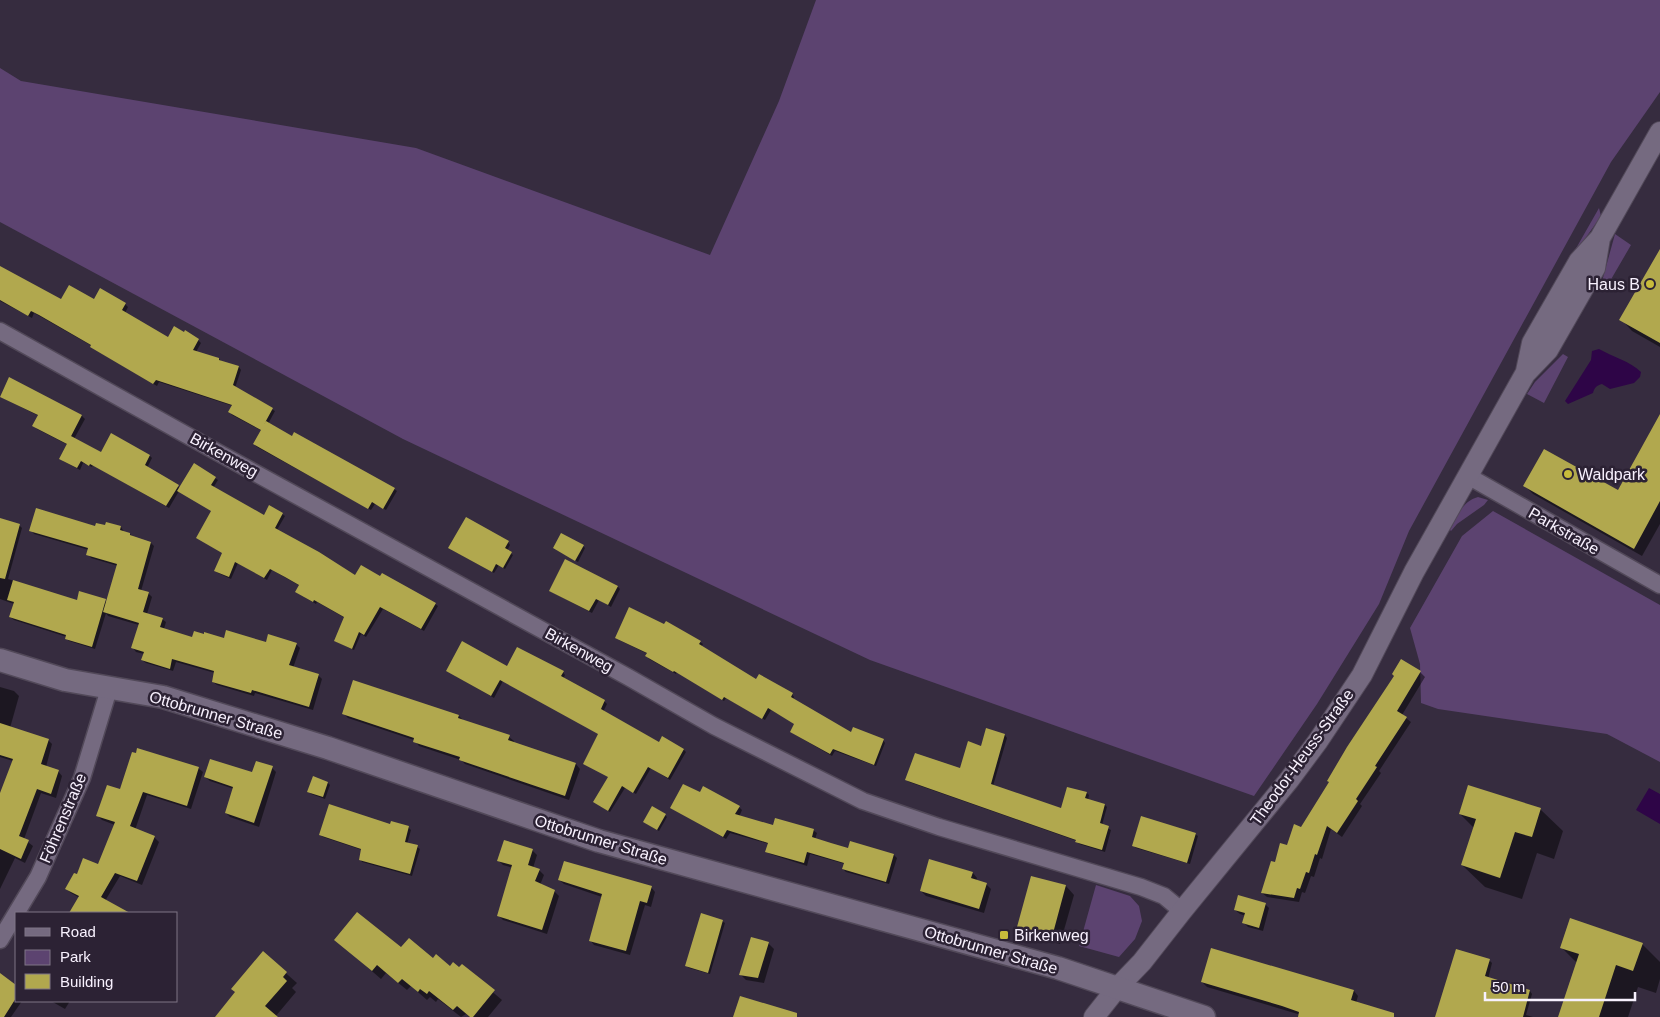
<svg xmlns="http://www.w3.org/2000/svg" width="1660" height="1017" font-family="Helvetica,sans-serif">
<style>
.green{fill:#5c4370}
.water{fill:#2e0547}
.shadow{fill:#0007}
.building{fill:#b1a84e}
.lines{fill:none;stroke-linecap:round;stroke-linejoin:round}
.minor-casing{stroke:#524959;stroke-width:19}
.tertiary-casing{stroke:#524959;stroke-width:22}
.secondary-casing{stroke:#524959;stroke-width:25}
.minor{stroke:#756a80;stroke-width:16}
.tertiary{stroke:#756a80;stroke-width:20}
.secondary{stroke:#756a80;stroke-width:22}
.poi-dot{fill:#c8bb3b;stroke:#2c2234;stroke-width:2}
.labels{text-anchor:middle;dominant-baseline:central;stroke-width:5;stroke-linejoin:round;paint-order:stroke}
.poi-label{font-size:16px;fill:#f8f1fe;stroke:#2c2234;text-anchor:start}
.street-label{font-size:16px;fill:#f8f1fe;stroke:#2c2234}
</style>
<rect width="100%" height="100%" fill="#362c3f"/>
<path class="green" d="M816,0H1660V92L1611,162L1409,531L1379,604L1317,704L1254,796L870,660L403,439L0,222V68L21,81L416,148L710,255L779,101Z
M1599,208L1601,216L1566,266Z
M1615,234L1631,245L1606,288L1601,285Z
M1563,354L1568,357L1544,403L1527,394L1535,382Z
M1478,497L1488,500L1484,505L1457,524L1451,531L1450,530C1457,517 1462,501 1478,497Z
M1493,511L1660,605V762L1607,734L1438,709L1421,703L1420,664L1410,628L1462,536Z
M1096,885L1130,896L1139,906L1142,921L1135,939L1119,957L1079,946Z"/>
<path class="water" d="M1599,349C1613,357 1630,361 1641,372L1640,377L1634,383L1610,389L1602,384C1597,385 1594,388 1593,393L1568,404L1565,401L1591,360L1592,351Z
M1649,788L1660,794V824L1636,810Z"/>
<path class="shadow" d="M1660,251V347L1632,331L1621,319Z
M0,268L62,301L95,300L100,290L125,304L128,307L125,313L168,339L198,340L201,343L196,352L219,359L222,362L239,367L241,370L235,388L275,411L268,424L394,489L397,491L386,510L375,504L371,510L257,447L254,444L262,431L232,415L230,412L233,406L159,382L157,386L94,349L92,346L43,318L34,313L32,318L0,301Z
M10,379L82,416L85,419L74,439L101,454L150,456L152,458L147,468L180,488L194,465L218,480L213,488L264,516L282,514L285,516L277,530L355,576L380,578L435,604L438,606L424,631L383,609L366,637L361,634L354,650L335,641L345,618L317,602L316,604L299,594L296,592L300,586L272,570L267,580L238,563L231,579L218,573L215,571L223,553L197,538L212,511L179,491L169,508L93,465L92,467L83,463L80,470L63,461L68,445L37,429L34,425L39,416L5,399L1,396Z
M1660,417V524L1642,556L1533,494L1525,486L1618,492Z
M0,520L19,525L22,528L8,579L77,601L80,593L107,602L118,566L91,558L88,554L89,550L34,534L31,530L106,527L107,523L121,527L124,532L130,534L133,537L151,543L154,546L141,591L148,593L152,597L147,614L162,619L166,622L164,629L193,638L296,644L300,648L293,668L318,675L322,679L313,710L255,693L254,696L217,685L213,682L215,673L176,662L173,671L146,663L142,660L144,654L136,652L133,648L139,625L108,616L106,613L95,649L69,641L66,638L67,637L14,620L10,617L14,604L0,599Z
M508,542L510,545L507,551L513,555L505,569L499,565L494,573L452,550Z
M583,546L585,548L578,562L557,550Z
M618,587L620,589L611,607L599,600L592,613L550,591Z
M619,640L700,642L703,644L701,647L757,681L792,694L794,697L793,700L852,733L883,740L885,743L876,766L835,751L832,756L794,734L791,732L796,724L771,710L765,720L726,698L724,701L677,672L676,674L649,659L647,656L648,654Z
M507,667L563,672L565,675L563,679L605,702L607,704L603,712L660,743L663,738L684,750L686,752L670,780L651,768L636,794L625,788L610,812L597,804L609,777L599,734L503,681L494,698L447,671Z
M1420,672L1425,677L1402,715L1411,722L1379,771L1381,773L1360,804L1362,806L1342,837L1331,829L1322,859L1320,858L1314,877L1311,876L1305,893L1302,892L1299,902L1267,897L1262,893L1276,863Z
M354,682L459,716L464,721L509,737L514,741L513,743L576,764L580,769L569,800L465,764L461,760L419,746L414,740L348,718L343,713Z
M0,687L14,691L19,696L10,728L48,740L52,744L46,767L58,771L62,776L56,798L41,793L24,839L33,846L25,863L15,858L0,889V797L13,761L0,757Z
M1005,735L1007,738L993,786L1062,810L1087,793L1089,795L1088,800L1105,805L1107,807L1102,825L1111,830L1105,852L1079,844L1077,841L909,782L907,780L960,770L981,747Z
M198,768L203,772L191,809L147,795L135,830L154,837L159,842L142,885L120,876L105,901L121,912L120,913H70L80,898L71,893L66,889L78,876L99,866L115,825L102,820L98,816L121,791Z
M272,768L276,772L259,827L230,817L226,813L234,789L210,781L205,777L253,774Z
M328,783L330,785L325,799L311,794L309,791Z
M700,794L739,807L742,810L739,817L774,827L813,830L817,833L815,839L849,849L894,855L897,858L889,884L846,872L843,869L845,864L810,854L807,866L770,854L767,851L769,844L730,833L726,839L671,808Z
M1540,809L1563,831L1554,859L1537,853L1522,899L1485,887L1462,865L1474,828L1460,814Z
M665,815L667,817L659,831L647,824Z
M391,826L408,827L411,830L407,844L417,847L420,849L412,876L362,862L360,859L362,850L323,837L320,835Z
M1195,834L1198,836L1190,864L1136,848L1134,846Z
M532,850L537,855L533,868L539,870L544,875L540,885L554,891L559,896L547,934L503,920L498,915L513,868L503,865L498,860Z
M930,860L973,873L977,878L976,881L986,884L991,889L984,913L926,896L921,891Z
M559,880L651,887L655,892L651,907L645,905L630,955L594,945L590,940L602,897L564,884Z
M1066,886L1074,895L1060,944L1027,935L1018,926Z
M1265,904L1269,908L1263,931L1248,927L1244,923L1246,916L1240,914L1235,910Z
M722,921L725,923L710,974L689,968L687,966Z
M336,940L401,949L434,959L450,967L460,969L462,966L502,1000L488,1017H470L466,1014L461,1017L438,999L436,1002L430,997L427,1000L411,986L407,990L386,973L381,979Z
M768,943L774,949L764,983L746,980L741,975Z
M1642,944L1660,962V979L1656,993L1638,987L1628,1017H1585L1577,963L1562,948Z
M263,953L297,983L292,988L296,992L275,1017H216L236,993Z
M1490,961L1492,963L1488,979L1530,991L1532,994L1526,1015L1533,1017H1436Z
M1,975L16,987V1001H22L11,1017H0Z
M1202,982L1354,991L1358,996L1356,1003L1375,1017H1303L1301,1015L1207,987Z
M51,1001H70L65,1009Z"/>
<path class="building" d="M1660,249V343L1619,320Z
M0,266L61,299L69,285L94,299L100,288L126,303L122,310L168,337L174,326L184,332L185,330L199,339L193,350L219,358V360L239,366L233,385L273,408L261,430L228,412L232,405L156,380L153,384L90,347L91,345L39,315L31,311L28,316L0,300Z
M9,377L82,415L67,444L32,426L38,415L0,397Z
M1660,414V501L1634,549L1523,486L1544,449L1618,490Z
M266,421L292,436L294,432L395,488L383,509L372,502L368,509L253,444Z
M111,433L150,455L145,465L179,485L166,506L90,464L89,466L81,461L77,468L59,459L71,436L101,452Z
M194,463L216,477L211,485L264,515L269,505L283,513L275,528L319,552L355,575L361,565L380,576L382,573L436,603L421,629L380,607L364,635L359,632L352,649L334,641L344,617L314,600L313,602L295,592L299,585L285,577L270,569L264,578L235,562L229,577L214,571L222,553L196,538L211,511L177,491Z
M36,508L95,526L96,523L105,525L106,522L121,526L120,530L130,533V535L151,542L138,589L149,592L143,612L163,618L160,627L192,637L194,631L204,634V632L224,638L226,630L266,642L268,634L297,643L289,665L319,674L309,707L252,690L251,693L212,682L214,671L172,659L170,669L141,660L144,652L131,648L139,623L103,612L117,564L86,555L88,548L29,531Z
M466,517L509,541L505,548L512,552L503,568L496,564L492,572L448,548Z
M0,518L20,524L5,579L0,578Z
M561,533L584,545L575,561L553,548Z
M565,559L618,586L608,605L596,599L589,611L549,591Z
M13,580L77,600L79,591L106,599L92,647L65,639L66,635L9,617L14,602L7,600Z
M629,607L664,624L666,621L701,641L699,644L756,679L759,674L793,693L791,697L851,732L853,727L884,739L874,765L833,749L830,754L790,732L794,724L768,708L762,719L724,697L722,700L674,671L673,672L645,656L647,653L615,638Z
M462,641L507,666L517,647L564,671L561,676L605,700L601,709L659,742L662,736L684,749L668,778L648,767L633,793L622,786L608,811L593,802L608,777L583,764L598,734L500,680L491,696L446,671Z
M1401,659L1421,671L1397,711L1407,717L1375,766L1377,767L1356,799L1358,801L1337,833L1327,826L1317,855L1315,854L1309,873L1306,872L1300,889L1297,888L1294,898L1261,893L1271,861L1275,862L1280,843L1287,845L1294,824L1301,827L1329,782L1327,781L1347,747L1394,676L1392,674Z
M353,680L459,715L458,718L510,735L508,740L576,763L565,796L459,760L460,757L413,742L414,738L342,714Z
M0,723L49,739L41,764L59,770L51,794L37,789L19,836L29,840L21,859L0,849V793L13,759L0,755Z
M986,728L1005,734L991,784L1061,808L1067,787L1087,792L1085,798L1105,804L1100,823L1109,826L1102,850L1075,842L1076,840L905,780L915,753L960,768L968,741L981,746Z
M137,748L199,767L187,806L143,792L130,826L155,836L137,881L115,873L101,897L130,913H69L79,896L65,889L74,873L77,874L83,858L98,864L115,822L96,816L107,785L120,789L132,752L136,753Z
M210,759L252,772L256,761L273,766L254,823L225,813L233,787L204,777Z
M313,776L328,782L323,797L307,792Z
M683,784L700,792L703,786L740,806L735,814L773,825L775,818L814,829L812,837L831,843L848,848L850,841L894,854L886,882L842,869L844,863L807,852L804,863L765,852L768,843L727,830L723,837L670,808Z
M1468,785L1541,808L1532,837L1515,832L1500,878L1461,865L1476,819L1459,814Z
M329,804L390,824L391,821L409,826L405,842L418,845L410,874L359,860L361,849L319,835Z
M652,806L666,814L657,830L643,822Z
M1141,816L1196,833L1187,863L1132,846Z
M504,840L533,849L528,865L540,869L535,881L555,890L542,930L497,916L512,865L497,861Z
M929,859L973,872L971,878L987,883L979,909L920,891Z
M564,861L652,886L647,903L640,901L626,951L589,941L602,894L558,880Z
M1031,876L1066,885L1052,937L1017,927Z
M1238,895L1266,903L1259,928L1242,923L1245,913L1234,910Z
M357,912L401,947L409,938L433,958L436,954L450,966L453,962L459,967L462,964L495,990L473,1017H470L457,1006L453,1010L429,991L427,994L420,989L418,992L402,979L398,983L377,965L372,971L334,940Z
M701,913L723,920L708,973L685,966Z
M1570,918L1643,943L1633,971L1616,965L1599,1017H1558L1579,954L1560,948Z
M751,937L769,942L758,978L739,975Z
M1211,948L1354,990L1351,1000L1394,1013V1017H1298L1299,1012L1282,1006L1201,982Z
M1456,949L1490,959L1485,976L1530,990L1523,1017H1435Z
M263,951L287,972L283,977L287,981L265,1006L278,1017H215L235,992L231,989Z
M0,973L16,985V998L4,1017H0Z
M740,996L797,1013V1017H733Z"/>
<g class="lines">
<defs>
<path id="minor" d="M0,331L217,452L628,677L714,726L863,801L939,827L1141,887L1164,896L1182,911
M1468,476L1660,585
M0,940L38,877L82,778L109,689"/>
<path id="tertiary" d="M1526,371L1532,343L1579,261L1600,238L1660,132
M1094,1017L1117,988L1142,962L1182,911L1289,780L1318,741L1362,675L1414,572L1525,374L1548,350L1595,268L1600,238"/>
<path id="secondary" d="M0,660L65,680L163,697L328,748L599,841L1058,968L1204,1017"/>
</defs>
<use href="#minor" class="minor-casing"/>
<use href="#tertiary" class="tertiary-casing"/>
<use href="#secondary" class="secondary-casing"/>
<use href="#minor" class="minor"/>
<use href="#tertiary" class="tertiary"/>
<use href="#secondary" class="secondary"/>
</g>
<g class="poi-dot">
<circle cx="1650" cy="284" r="5"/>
<circle cx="1568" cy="474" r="5"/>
<rect x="999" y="930" width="10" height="10" rx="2.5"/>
</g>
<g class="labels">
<g class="poi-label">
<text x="1640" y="284" text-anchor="end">Haus B</text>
<text x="1578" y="474">Waldpark</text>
<text x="1014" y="935">Birkenweg</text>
</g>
<g class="street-label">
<text transform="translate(224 455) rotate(29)">Birkenweg</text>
<text transform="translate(1564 531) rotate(30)">Parkstraße</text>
<text transform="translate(579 650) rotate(29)">Birkenweg</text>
<text transform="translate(216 715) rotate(16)">Ottobrunner Straße</text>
<text transform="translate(1302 757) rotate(-54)">Theodor-Heuss-Straße</text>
<text transform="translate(63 818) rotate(-67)">Föhrenstraße</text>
<text transform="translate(601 840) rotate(17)">Ottobrunner Straße</text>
<text transform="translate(991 950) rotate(16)">Ottobrunner Straße</text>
</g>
</g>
<rect x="15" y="912" width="162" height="90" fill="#2c2234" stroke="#7e7585"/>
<rect x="25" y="928" width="25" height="8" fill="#756a80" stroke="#7e7585"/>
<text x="60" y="937" font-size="15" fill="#f8f1fe">Road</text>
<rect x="25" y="950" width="25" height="15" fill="#5c4370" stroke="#7e7585"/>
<text x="60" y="962" font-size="15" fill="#f8f1fe">Park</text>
<rect x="25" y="974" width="25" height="15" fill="#b1a84e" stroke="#7e7585"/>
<text x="60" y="987" font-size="15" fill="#f8f1fe">Building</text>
<path d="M1485 992v8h150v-8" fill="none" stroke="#f8f1fe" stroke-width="2.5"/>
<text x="1492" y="992" font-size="15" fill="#f8f1fe" stroke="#2c2234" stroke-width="4" paint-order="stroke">50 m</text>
</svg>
